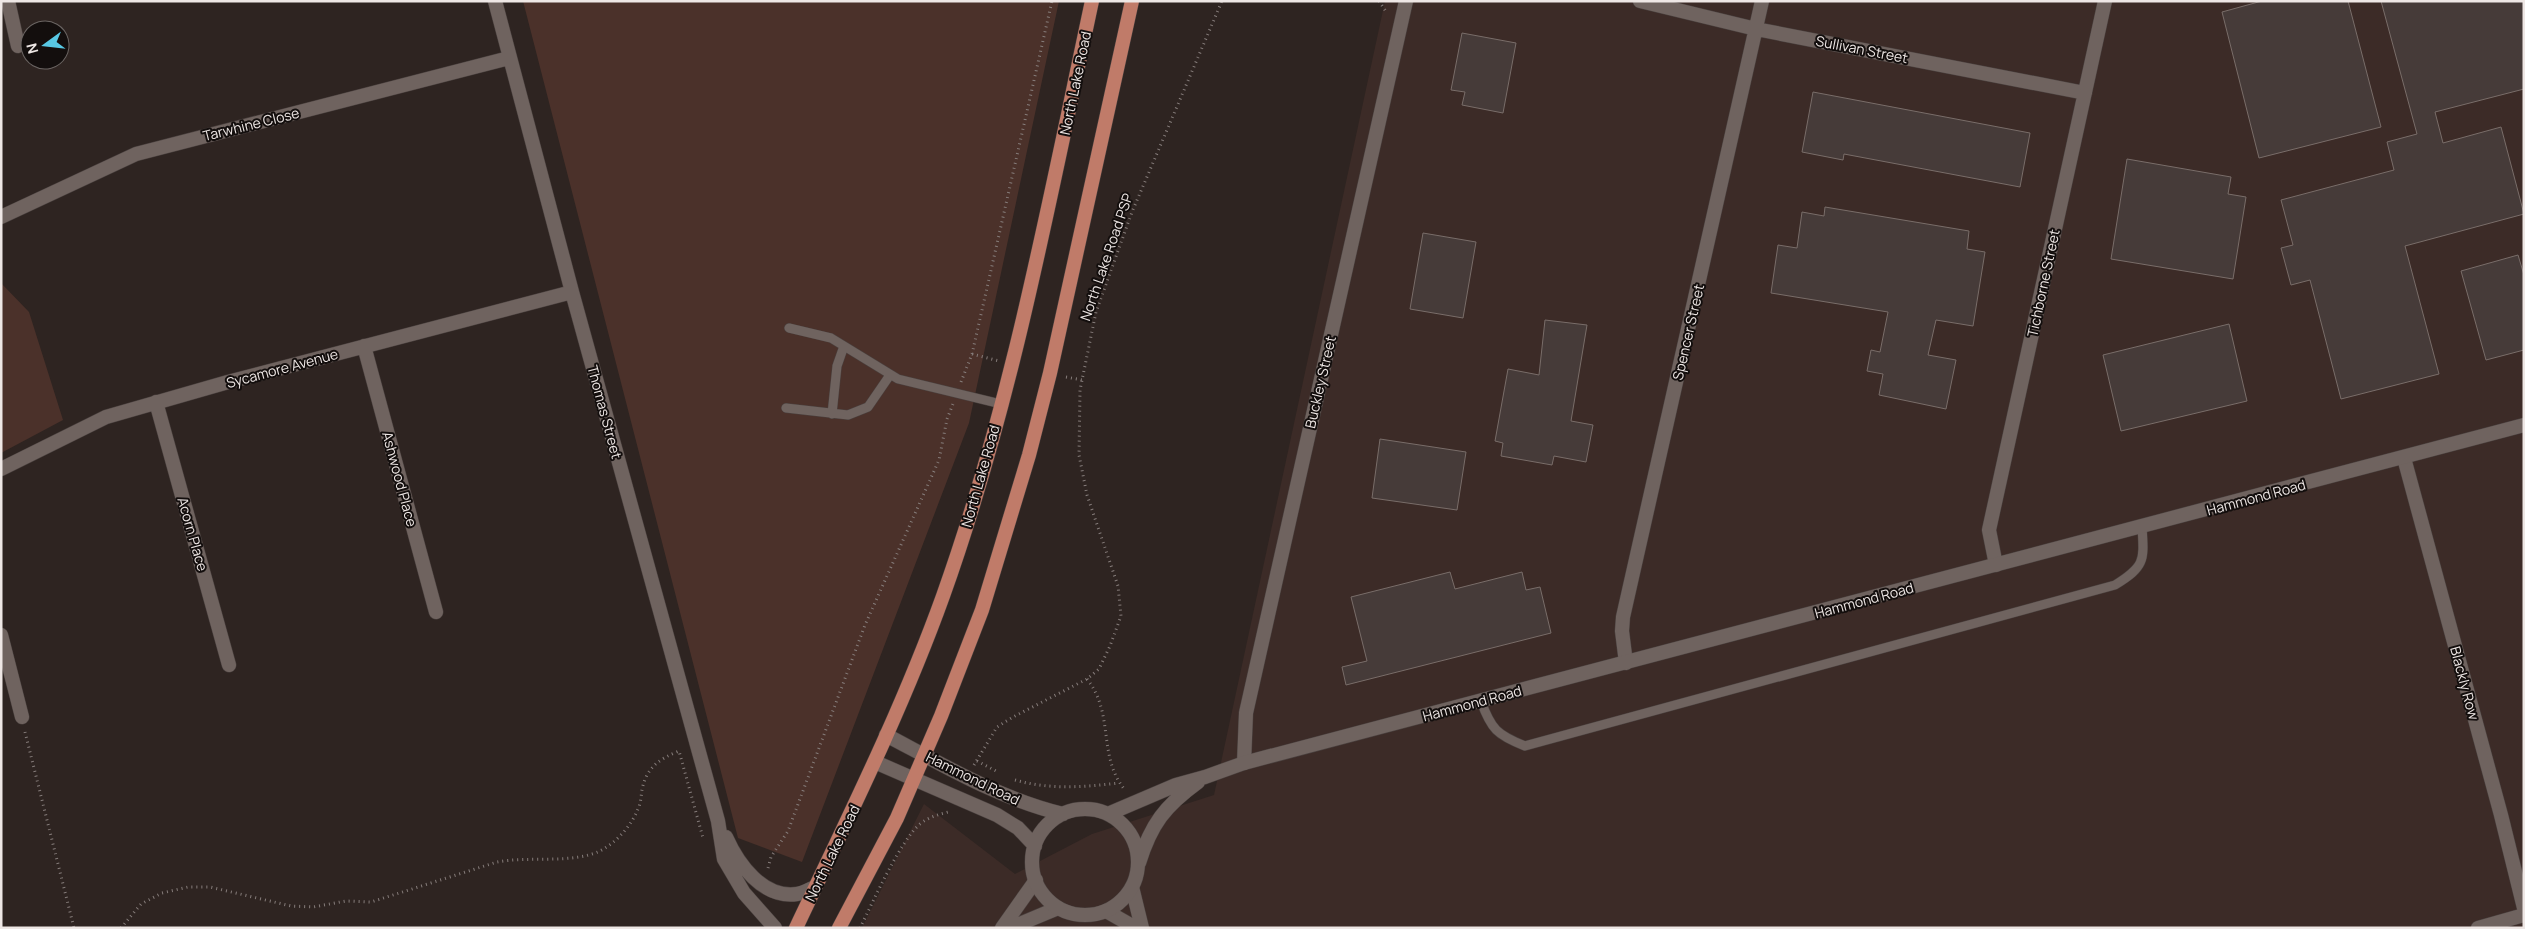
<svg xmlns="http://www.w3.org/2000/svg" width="2525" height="929" font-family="Manrope,sans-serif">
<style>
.built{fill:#3c2b27}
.green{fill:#4b312a}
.building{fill:#463b39;stroke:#796d69}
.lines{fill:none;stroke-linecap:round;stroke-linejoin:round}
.service-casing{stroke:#4a413f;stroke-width:10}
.minor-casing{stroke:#4a413f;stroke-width:15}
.secondary-casing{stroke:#4a413f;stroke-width:15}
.primary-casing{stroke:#4a413f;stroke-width:15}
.path{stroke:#867d7b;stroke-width:3;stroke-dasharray:1 4;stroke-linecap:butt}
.service{stroke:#6f635f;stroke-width:9}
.minor{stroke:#6f635f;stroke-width:14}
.secondary{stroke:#6f635f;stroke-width:14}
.primary{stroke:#c07b69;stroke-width:14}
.labels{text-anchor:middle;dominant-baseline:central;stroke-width:4;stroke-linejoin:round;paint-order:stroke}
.street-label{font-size:14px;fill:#eee7e5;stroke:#130e0d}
</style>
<rect width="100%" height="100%" fill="#2e2421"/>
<path class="built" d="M1385,1H2524V928H862L924,804L1015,874L1092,834L1214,795Z"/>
<path class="green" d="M523,1H1059L969,423L802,862L738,838Z
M1,283L29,312L63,420L1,453Z"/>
<path class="building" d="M2262,1H2348L2381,127L2259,158L2222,12Z
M2381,1H2524V89L2435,112L2443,143L2501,127L2524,214L2405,246L2439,374L2341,399L2310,280L2291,285L2281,248L2293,245L2281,200L2394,170L2387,142L2417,134Z
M1462,33L1516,43L1503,113L1462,105L1465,92L1451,90Z
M1813,92L2030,133L2020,187L1844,154L1843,160L1802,152Z
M2127,159L2231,177L2228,194L2246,197L2233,279L2111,259Z
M1825,207L1969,231L1967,249L1985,252L1973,326L1936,320L1928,355L1956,360L1946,409L1879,395L1883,374L1867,371L1871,350L1880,352L1888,312L1771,293L1778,245L1797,248L1802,212L1824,216Z
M1423,233L1476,242L1463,318L1410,309Z
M2518,255L2524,275V350L2486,360L2461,271Z
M1545,320L1587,325L1571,421L1593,425L1586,462L1554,456L1552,465L1501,456L1503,443L1495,441L1508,369L1539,375Z
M2229,324L2247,401L2121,431L2103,355Z
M1380,439L1466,452L1457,510L1372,498Z
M1450,572L1455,589L1522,572L1526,590L1540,587L1551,633L1346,685L1342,667L1367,661L1351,597Z"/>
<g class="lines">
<defs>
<path id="service" d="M789,328L831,338L898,379L1001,404
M786,408L848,415L868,407L890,375
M832,414L837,366L844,346
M1481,701C1491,729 1497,735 1525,746L2115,585C2146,566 2144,560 2142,526"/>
<path id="minor" d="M8,1L18,46
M495,1L572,292L718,821L724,859L744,893L775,928
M1640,1L1756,29L2085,93
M1,217L136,154L509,58
M364,346L436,612
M156,402L229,665
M2404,458L2501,815L2524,908
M1,469L106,417L228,382L572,292
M1996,565L1989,530L2105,1
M1,635L22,717
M1626,663L1622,631L1623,617L1762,1
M1244,763L1246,713L1406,1
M726,837C738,864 763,899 797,894C803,893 810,889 815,887
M1132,887L1142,928
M1106,911L1136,928
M1002,928L1036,880
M1010,928L1058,908
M2478,928L2524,915"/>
<path id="secondary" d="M886,735C943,765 1000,799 1063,814
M875,762L997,815L1018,828L1035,846
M1032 862a53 53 0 1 1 106 0a53 53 0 1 1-106 0Z
M1108,814L1176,785L1205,777L1244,763L2524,425
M1139,863C1151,824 1165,806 1198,782"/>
<path id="primary" d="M796,928C848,818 902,710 943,596C1012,403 1049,201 1092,1
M839,928L897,818L941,716L982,610L1029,455L1050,373L1132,1"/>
</defs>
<use href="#service" class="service-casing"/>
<use href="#minor" class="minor-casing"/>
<use href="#secondary" class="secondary-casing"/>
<use href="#primary" class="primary-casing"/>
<path class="path" d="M1379,1L1387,13
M972,354L999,361
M1066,377L1082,380
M961,382L972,354L1052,1
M1087,679C1115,714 1097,756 1125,790
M25,732L74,928
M977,761L998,772
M974,765L997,727L1013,717L1087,679L1099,669L1110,646L1121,616L1118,586L1087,495L1079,455L1080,390L1096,312L1132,212L1222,1
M1015,780C1050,790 1084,787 1119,783
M768,868L771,857L788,831L865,625L939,460L947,419L953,404
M121,928L141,904L162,893L188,887H210L291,906L313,907L346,901L371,902L497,862C529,856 572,864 600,851C617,842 631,826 638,809C641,803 641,796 642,790C646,768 659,759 679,751L703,838
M860,928C873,902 900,841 920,824C929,817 937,815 948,812"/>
<use href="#service" class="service"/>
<use href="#minor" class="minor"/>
<use href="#secondary" class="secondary"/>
<use href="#primary" class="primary"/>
</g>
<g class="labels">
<g class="street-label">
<text transform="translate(1862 49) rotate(11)">Sullivan Street</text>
<text transform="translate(1075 83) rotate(-78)">North Lake Road</text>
<text transform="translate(251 124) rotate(-14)">Tarwhine Close</text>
<text transform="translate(1106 257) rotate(-71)">North Lake Road PSP</text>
<text transform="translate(2043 283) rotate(-78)">Tichborne Street</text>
<text transform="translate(1688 332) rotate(-77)">Spencer Street</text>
<text transform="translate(282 368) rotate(-15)">Sycamore Avenue</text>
<text transform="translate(1320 382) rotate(-77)">Buckley Street</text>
<text transform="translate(605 412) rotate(75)">Thomas Street</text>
<text transform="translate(980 476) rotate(-74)">North Lake Road</text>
<text transform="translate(400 479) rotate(75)">Ashwood Place</text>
<text transform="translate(2256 497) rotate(-15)">Hammond Road</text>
<text transform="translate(193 534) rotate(74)">Acorn Place</text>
<text transform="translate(1864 600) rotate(-15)">Hammond Road</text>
<text transform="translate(2465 683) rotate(75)">Blackly Row</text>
<text transform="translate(1472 703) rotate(-15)">Hammond Road</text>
<text transform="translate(973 778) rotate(26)">Hammond Road</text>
<text transform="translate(832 853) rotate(-64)">North Lake Road</text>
</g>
</g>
<rect width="2525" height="929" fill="none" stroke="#eee7e5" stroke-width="5"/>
<g transform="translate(45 45) rotate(255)"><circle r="24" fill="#130e0d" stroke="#6b6563"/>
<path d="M0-4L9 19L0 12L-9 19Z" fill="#58c8e4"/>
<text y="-8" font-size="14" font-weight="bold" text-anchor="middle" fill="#eee7e5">N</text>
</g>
</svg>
